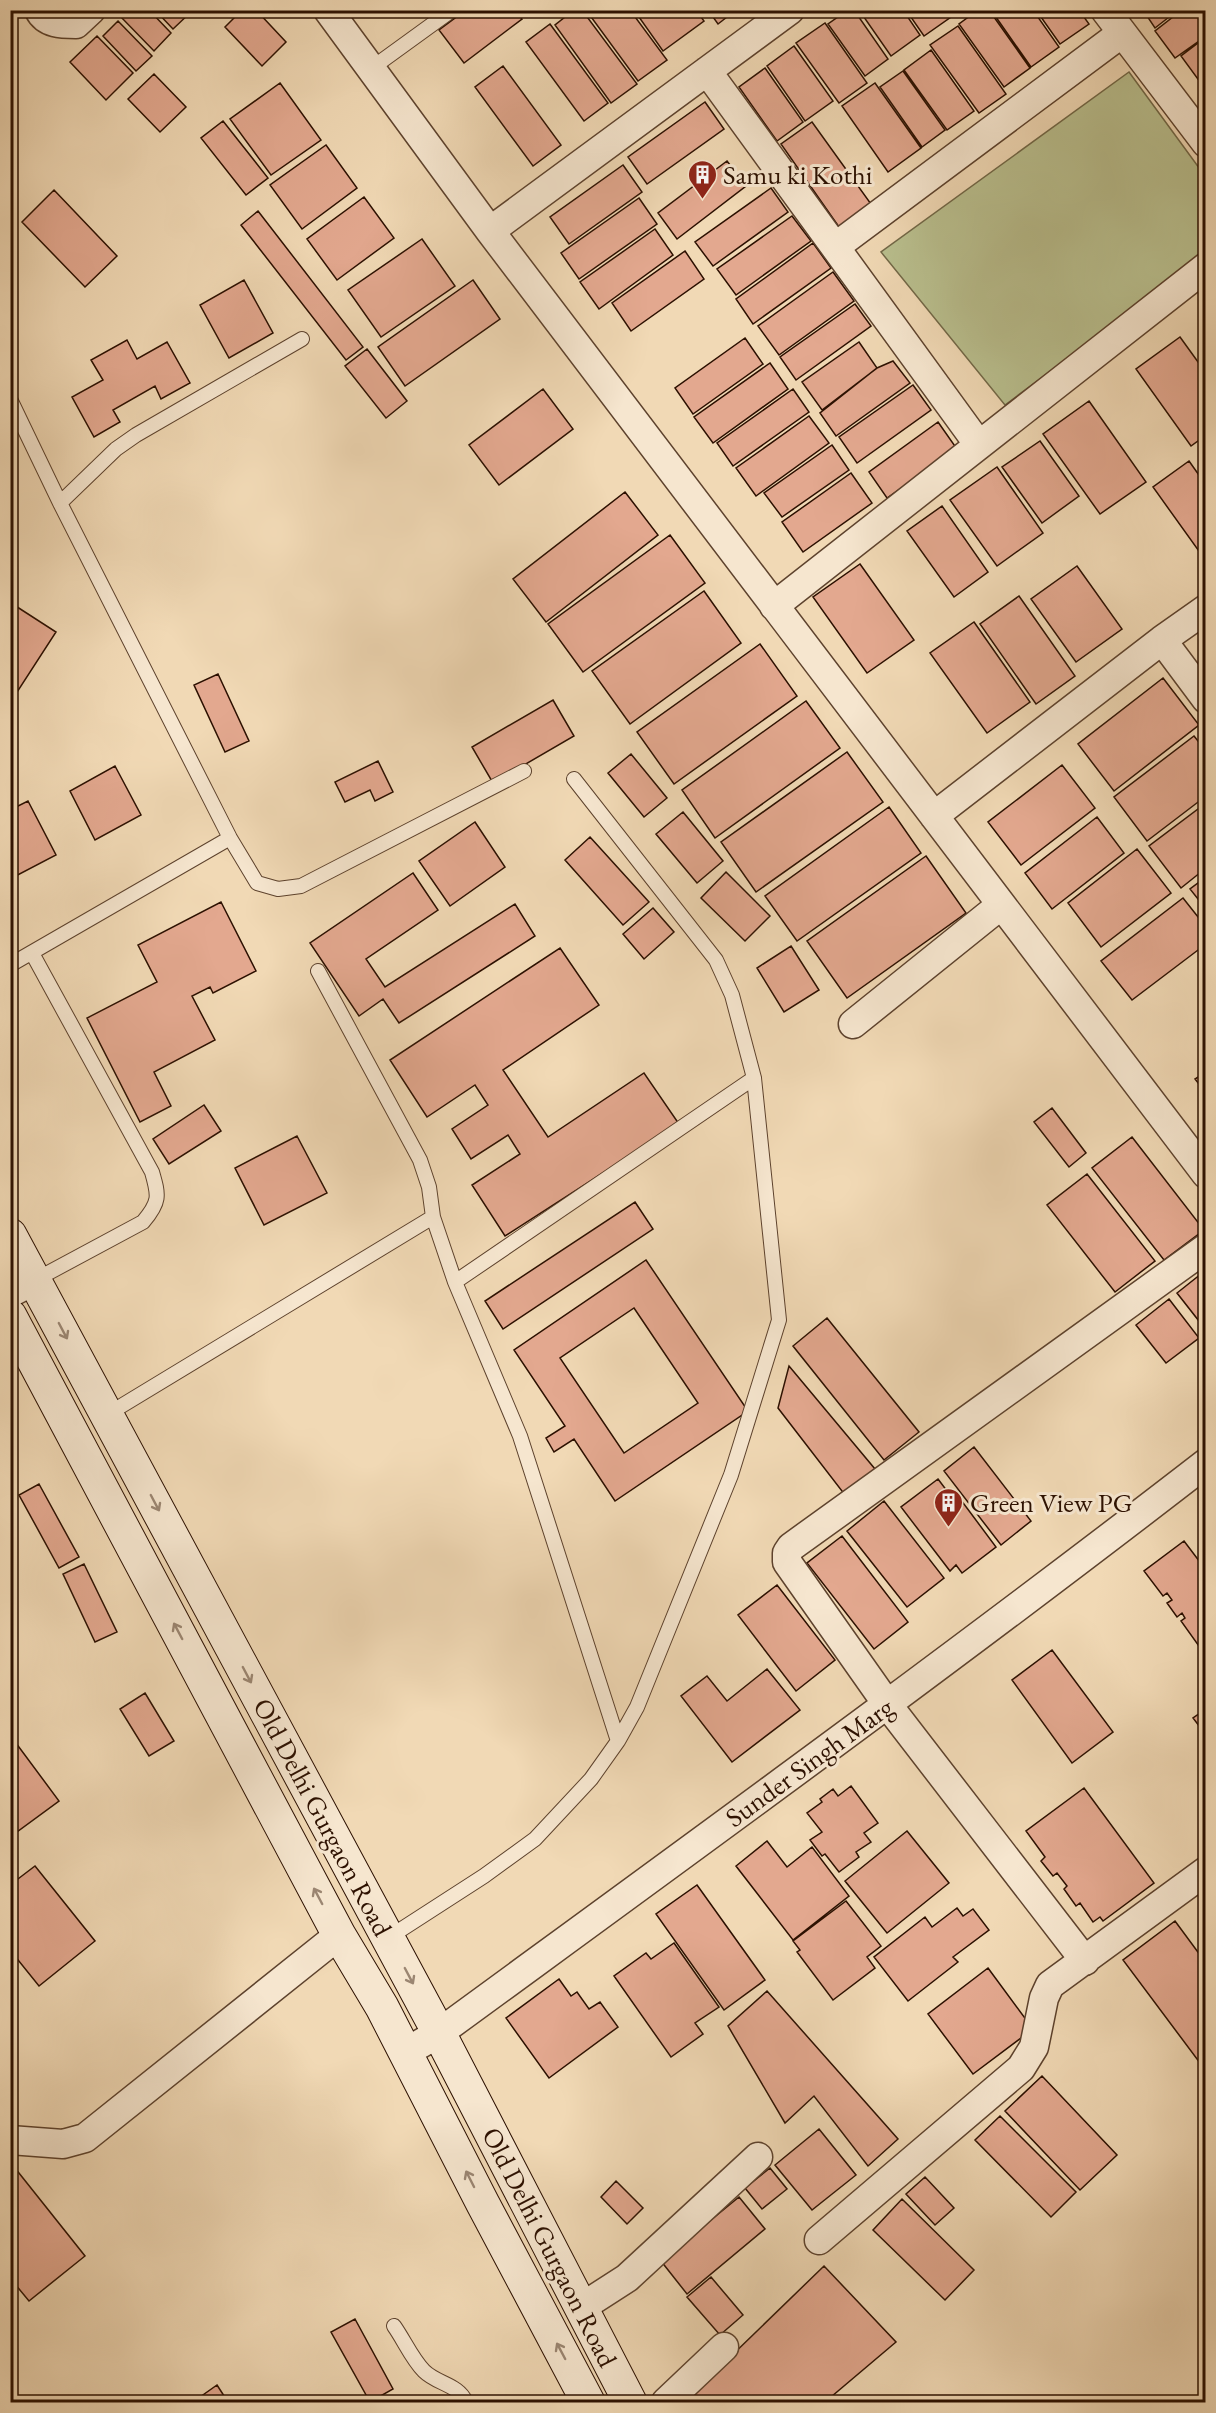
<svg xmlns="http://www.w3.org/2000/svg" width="1216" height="2413" font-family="'EB Garamond',serif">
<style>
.green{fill:#b9bf8e;stroke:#726847;stroke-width:1.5}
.building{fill:#e3a88f;stroke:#2c1000;stroke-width:1.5;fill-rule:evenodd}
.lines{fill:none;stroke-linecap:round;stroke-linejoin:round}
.lane-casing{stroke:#5d422d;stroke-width:16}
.street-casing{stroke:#5d422d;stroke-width:31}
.secondary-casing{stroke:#2c1000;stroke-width:35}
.lane{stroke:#f6e6cf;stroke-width:14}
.street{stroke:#f6e6cf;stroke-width:28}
.secondary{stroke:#f6e6cf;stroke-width:33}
.oneway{stroke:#9b8672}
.labels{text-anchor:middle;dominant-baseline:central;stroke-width:6;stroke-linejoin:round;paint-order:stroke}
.poi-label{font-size:27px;fill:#2c1000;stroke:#f6e6cf;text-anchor:start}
.street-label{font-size:27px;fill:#2c1000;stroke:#f6e6cf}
</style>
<rect width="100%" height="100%" fill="#f1d9b5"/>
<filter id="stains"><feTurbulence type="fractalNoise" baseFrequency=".00333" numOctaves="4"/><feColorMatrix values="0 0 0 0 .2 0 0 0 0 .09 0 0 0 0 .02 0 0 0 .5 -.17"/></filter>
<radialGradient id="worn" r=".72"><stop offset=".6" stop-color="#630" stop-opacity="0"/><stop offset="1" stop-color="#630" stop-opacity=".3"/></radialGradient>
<path class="green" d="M1129,72L1205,176V256L1005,405L881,252Z"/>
<path class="building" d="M123,10H149L171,33L154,51L119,15Z
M155,10H192V11L173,29Z
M242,10H256L286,42L262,66L225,27Z
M466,10H515L522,19L464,63L439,30Z
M574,10H582L637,84L611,103L555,25Z
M586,10H630L667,60L638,81Z
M634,10H696L704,21L663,51Z
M708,10H736L718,24Z
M848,10H854L888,59L865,76L828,24Z
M859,10H903L920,35L891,56Z
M906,10H946L951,17L924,36Z
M978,10H989L1030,68L1004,87L959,24Z
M991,10H1033L1059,47L1031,67Z
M1036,10H1079L1089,24L1060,44Z
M1143,10H1178L1155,28Z
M1182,10H1206V36L1175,58L1155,31Z
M118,21L152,56L136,71L103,36Z
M825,23L867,83L839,103L796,43Z
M550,24L608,103L584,121L526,42Z
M958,26L1006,94L979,113L930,45Z
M97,36L133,73L106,100L70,62Z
M1206,37V84L1203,86L1181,56Z
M794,46L833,101L805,121L767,66Z
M931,50L974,111L947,130L904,70Z
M503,66L561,145L533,166L475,87Z
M765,68L803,122L777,141L739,87Z
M903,71L945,130L922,147L880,87Z
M154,74L186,107L160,132L128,99Z
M280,83L321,140L271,175L230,119Z
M875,83L921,148L888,172L842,106Z
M705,102L724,129L647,184L628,157Z
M223,121L268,178L246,195L201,138Z
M812,122L871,204L839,227L781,144Z
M326,145L357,188L302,229L270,185Z
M727,161L746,186L677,239L658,213Z
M623,165L642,192L569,244L550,217Z
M771,188L788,212L713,266L695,242Z
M54,190L117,256L85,287L22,222Z
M364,197L394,238L337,280L307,239Z
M639,198L657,224L579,279L561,253Z
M258,211L363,347L346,360L241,225Z
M792,216L811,241L736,295L717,269Z
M655,229L673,255L599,309L580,282Z
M422,239L455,286L381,337L348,290Z
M813,243L831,268L753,324L736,299Z
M685,251L704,279L631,331L612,303Z
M833,272L854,301L779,355L758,326Z
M244,280L273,333L229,358L200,305Z
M473,280L500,319L405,386L378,347Z
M855,304L871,326L796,380L780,357Z
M1180,337L1206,373V435L1191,446L1136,369Z
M745,338L763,364L693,414L675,388Z
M127,340L137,359L167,342L190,383L161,399L155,386L113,410L120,422L94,437L72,397L103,380L91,360Z
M859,342L877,368L822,410L802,382Z
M367,349L407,401L386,418L345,366Z
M893,361L910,383L836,436L820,413L877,368Z
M770,363L788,389L713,443L694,417Z
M913,385L931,410L857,463L839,437Z
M543,389L573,429L499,485L469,445Z
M793,389L809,412L733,466L717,443Z
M1089,401L1146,482L1100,514L1043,434Z
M809,416L829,443L756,496L736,468Z
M938,422L957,449L887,498L869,472Z
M1040,441L1079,496L1042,523L1002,467Z
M832,445L849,470L782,517L764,493Z
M1189,461L1206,485V561L1153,487Z
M997,467L1043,533L997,566L950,500Z
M851,473L872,503L803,552L782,522Z
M625,492L658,535L546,622L513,579Z
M942,506L988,572L954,597L907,531Z
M670,535L705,583L583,672L548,624Z
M860,564L914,640L867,673L813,597Z
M1077,566L1122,629L1076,662L1031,599Z
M704,591L741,643L630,724L592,671Z
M1019,596L1075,676L1036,704L980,624Z
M11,603L56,632L10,703V603Z
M974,622L1030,702L987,733L930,653Z
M760,644L797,696L674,784L637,732Z
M218,674L249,741L225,752L194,685Z
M1163,678L1199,725L1114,791L1078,744Z
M553,700L574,736L493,783L472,747Z
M806,701L840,748L715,838L682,790Z
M1194,736L1206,751V796L1147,841L1114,797Z
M847,752L883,802L756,892L721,842Z
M631,754L667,798L644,817L608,773Z
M378,761L393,792L375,801L370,790L345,802L335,782Z
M1062,765L1095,808L1021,865L988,822Z
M115,766L141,815L95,840L70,791Z
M28,801L56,855L10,879V810Z
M1206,803V868L1181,888L1149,846Z
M889,807L921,853L797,941L765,896Z
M683,812L723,861L697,883L656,834Z
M1097,817L1124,853L1052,909L1025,873Z
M475,822L505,867L450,906L419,861Z
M590,837L649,902L623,925L565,860Z
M1137,849L1171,893L1101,947L1068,903Z
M926,856L966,913L847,998L807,941Z
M726,872L770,916L745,941L701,898Z
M413,873L438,910L366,959L385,987L515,904L535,936L399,1023L383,999L359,1016L310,943Z
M1206,877V909L1190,889Z
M1183,898L1206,927V944L1132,1000L1101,961Z
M221,902L256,971L213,993L210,987L192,996L215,1040L154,1072L171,1106L140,1122L87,1018L157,982L138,945Z
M653,908L674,932L644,959L623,934Z
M791,946L819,990L784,1012L757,968Z
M560,948L599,1005L503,1070L548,1137L644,1073L679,1124L505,1236L472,1185L520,1154L508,1135L471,1159L452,1129L488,1105L475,1085L427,1117L390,1060Z
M1206,1072V1093L1195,1079Z
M204,1105L221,1131L169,1164L153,1139Z
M1052,1108L1086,1153L1069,1167L1034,1122Z
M297,1136L327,1193L264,1225L235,1168Z
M1132,1137L1204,1230L1164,1260L1092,1168Z
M1087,1174L1155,1261L1115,1292L1047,1205Z
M635,1202L653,1229L503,1329L485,1301Z
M646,1260L748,1411L615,1501L574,1439L554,1452L546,1438L565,1426L514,1350ZM634,1308L698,1403L624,1453L560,1358Z
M1206,1270V1330L1177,1293Z
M1169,1299L1199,1338L1166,1363L1136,1325Z
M827,1318L919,1432L884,1460L793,1346Z
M789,1366L875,1469L845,1495L778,1408Z
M974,1447L1031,1521L1001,1545L944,1471Z
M938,1479L950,1495L955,1492L996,1547L962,1573L956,1565L950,1571L901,1507Z
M39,1484L79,1557L59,1568L19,1495Z
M884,1501L944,1578L907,1607L847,1531Z
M842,1536L908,1622L874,1649L807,1563Z
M1184,1541L1206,1570V1656L1181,1621L1185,1618L1182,1613L1177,1617L1167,1603L1172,1600L1167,1593L1163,1596L1144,1571Z
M84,1564L117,1632L95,1642L63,1574Z
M777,1585L835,1660L796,1691L738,1615Z
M1052,1650L1113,1732L1072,1763L1012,1680Z
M767,1669L800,1710L732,1762L681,1696L707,1676L727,1701Z
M145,1693L174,1741L149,1756L120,1709Z
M1206,1709V1735L1193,1718Z
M10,1735L59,1801L10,1837Z
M851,1786L878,1823L864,1833L871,1842L856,1852L859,1857L839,1872L825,1854L822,1856L810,1840L822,1832L807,1813L822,1802L820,1799L833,1789L838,1796Z
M1084,1788L1154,1883L1103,1921L1100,1917L1093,1922L1080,1903L1076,1906L1064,1889L1067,1886L1057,1873L1053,1876L1041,1861L1045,1857L1026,1831Z
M907,1831L949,1883L887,1933L845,1881Z
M767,1841L787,1867L812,1847L849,1896L793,1940L736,1866Z
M35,1866L95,1941L39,1986L10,1950V1885Z
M697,1885L765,1980L724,2010L656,1914Z
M846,1901L881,1946L867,1957L875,1968L833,2000L797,1952L800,1950L793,1941Z
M957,1908L963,1916L973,1909L989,1930L953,1957L958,1962L908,2001L874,1957L925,1917L932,1927Z
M1175,1921L1206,1963V2071L1123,1960Z
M674,1943L719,2007L695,2023L703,2034L671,2057L614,1976L646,1953L651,1959Z
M988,1968L1033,2029L973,2074L928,2014Z
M559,1979L571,1996L577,1992L589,2009L600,2002L618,2027L549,2078L506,2018Z
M767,1991L898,2139L868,2166L814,2096L785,2123L728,2026Z
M1042,2076L1117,2155L1080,2190L1005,2111Z
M1000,2116L1076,2192L1051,2217L975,2140Z
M819,2129L856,2175L812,2210L775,2165Z
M11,2163L85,2256L29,2301L10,2278Z
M770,2168L787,2189L762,2209L745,2188Z
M925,2177L954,2208L935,2225L906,2194Z
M616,2181L643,2208L627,2224L601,2197Z
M739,2197L765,2229L687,2294L661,2261Z
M902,2199L974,2270L945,2300L873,2230Z
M824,2266L896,2342L825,2402H695L691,2395Z
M711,2277L743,2315L720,2335L687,2297Z
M355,2319L393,2389L370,2402L331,2332Z
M217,2385L228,2402H193Z"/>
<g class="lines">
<defs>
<path id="lane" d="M372,68L452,10
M10,399L60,503L230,838L257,883L278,889L301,886L524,771
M60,503L116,449L136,435L302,339
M32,953L152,1172C159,1196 160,1202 143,1222L35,1280
M10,965L230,838
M318,971L420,1160L429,1187L433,1217L455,1282L520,1436L618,1741
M455,1282L754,1078
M108,1414L433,1217
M388,1938L484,1876L535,1839L591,1779L618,1741L637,1707L731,1475L779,1320L754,1078L732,995L716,960L574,779
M394,2326C404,2340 412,2359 424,2371C437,2384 458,2384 466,2402"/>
<path id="street" d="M39,10C46,24 62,24 76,24L91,10
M328,10L490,231L1206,1174
M1105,10L1206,143
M707,71L979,445
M490,231L790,10
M835,247L1122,33
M774,606L1206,267
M1162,640L1206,699
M934,816L1162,640L1206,609
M853,1024L1001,905
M10,1293L35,1280
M1085,1961L887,1704L787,1562V1553L791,1547L1206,1248
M406,2052L439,2033C696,1845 954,1658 1206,1463
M10,2140L63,2144L85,2138L339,1935
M819,2240L1021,2068L1034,2047L1044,1998L1050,1985L1206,1871
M582,2307L627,2278L758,2157
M666,2402L724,2347"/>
<path id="secondary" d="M10,1235L439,2033L630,2402
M10,1316L339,1935L382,2007L483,2204L588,2402"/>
</defs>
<use href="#lane" class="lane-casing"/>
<use href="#street" class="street-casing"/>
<use href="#secondary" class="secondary-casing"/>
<use href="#lane" class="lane"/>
<use href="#street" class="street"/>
<use href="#secondary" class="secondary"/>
</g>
<defs><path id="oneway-shaft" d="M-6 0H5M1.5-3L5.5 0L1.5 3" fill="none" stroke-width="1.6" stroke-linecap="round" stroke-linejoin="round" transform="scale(1.5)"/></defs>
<g class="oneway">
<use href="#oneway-shaft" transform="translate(63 1331) rotate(62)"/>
<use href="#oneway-shaft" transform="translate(155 1503) rotate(62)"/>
<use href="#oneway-shaft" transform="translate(178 1631) rotate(-118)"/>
<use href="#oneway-shaft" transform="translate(247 1675) rotate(62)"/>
<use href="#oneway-shaft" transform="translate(318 1896) rotate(-118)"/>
<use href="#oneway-shaft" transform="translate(409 1976) rotate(62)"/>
<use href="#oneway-shaft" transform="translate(470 2179) rotate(-117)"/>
<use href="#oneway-shaft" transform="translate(561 2351) rotate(-118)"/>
</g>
<defs>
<symbol id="building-pin" viewBox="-11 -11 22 30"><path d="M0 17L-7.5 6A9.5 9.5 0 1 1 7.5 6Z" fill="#8f2418" stroke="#f6e6cf"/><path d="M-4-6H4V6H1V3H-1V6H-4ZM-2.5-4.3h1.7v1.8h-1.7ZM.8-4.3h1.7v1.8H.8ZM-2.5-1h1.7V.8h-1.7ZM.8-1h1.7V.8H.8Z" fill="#fff"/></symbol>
</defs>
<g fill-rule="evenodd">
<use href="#building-pin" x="686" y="158" width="33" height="45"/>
<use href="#building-pin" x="932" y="1486" width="33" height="45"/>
</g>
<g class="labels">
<g class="poi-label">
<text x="723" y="174">Samu ki Kothi</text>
<text x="970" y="1502">Green View PG</text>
</g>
<g class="street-label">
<text transform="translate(809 1762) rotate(-36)">Sunder Singh Marg</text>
<text transform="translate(323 1817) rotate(62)">Old Delhi Gurgaon Road</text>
<text transform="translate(550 2247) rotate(63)">Old Delhi Gurgaon Road</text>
</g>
</g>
<rect width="1216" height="2413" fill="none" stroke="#f1d9b5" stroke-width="36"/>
<rect x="12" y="12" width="1192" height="2389" fill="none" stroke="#2c1000" stroke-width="3"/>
<rect x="18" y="18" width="1180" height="2377" fill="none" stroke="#2c1000" stroke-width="1.5"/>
<rect width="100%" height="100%" filter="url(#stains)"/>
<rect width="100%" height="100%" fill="url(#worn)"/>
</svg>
